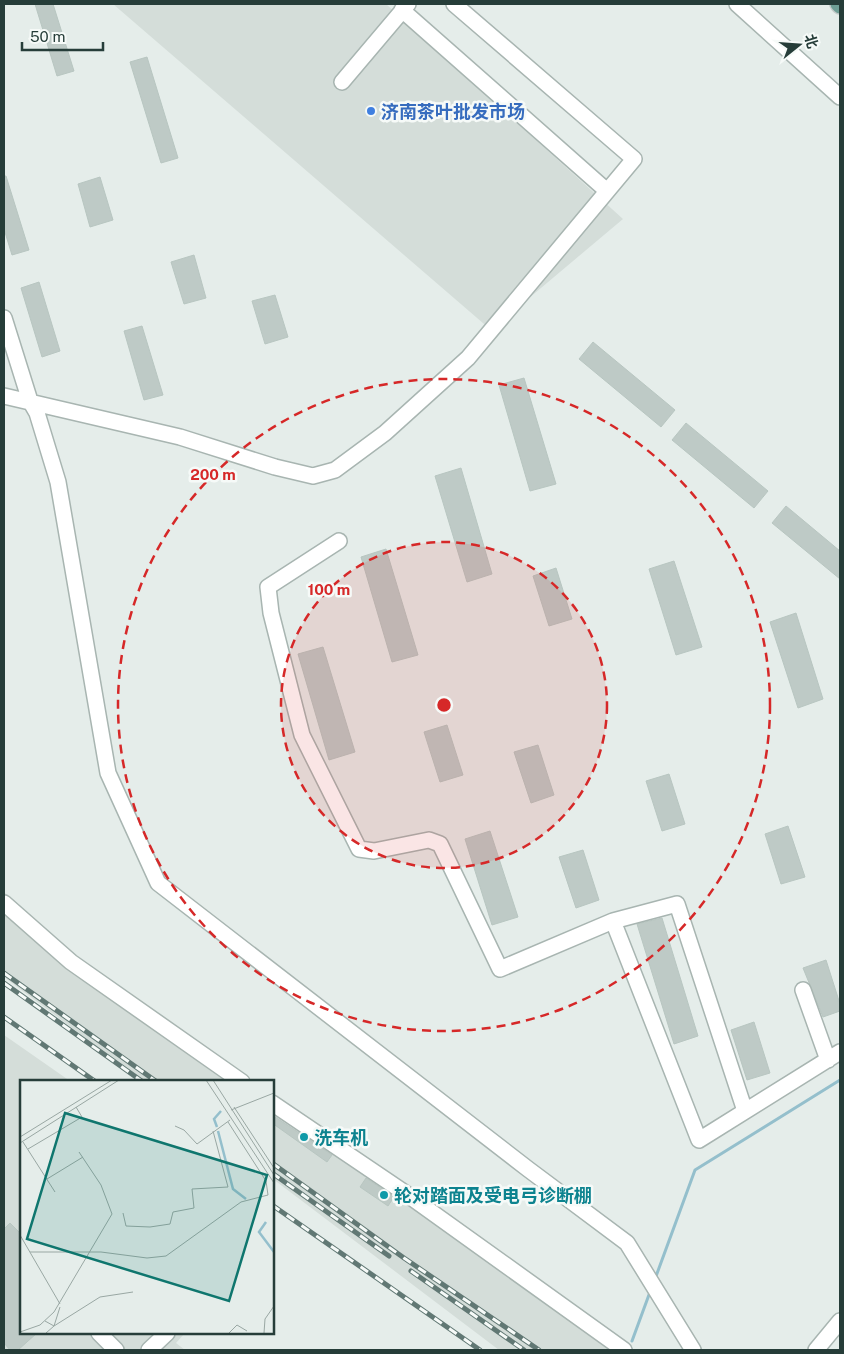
<svg xmlns="http://www.w3.org/2000/svg" width="844" height="1354" font-family="'Public Sans','Noto Sans SC',sans-serif">
<style>
.built{fill:#d4ddd9}
.lines{fill:none;stroke-linecap:round;stroke-linejoin:round}
.stream{stroke:#94bfcc;stroke-width:3}
.building{fill:#becac6;stroke:#b8c6c1}
.minor-casing{stroke:#a8b5b1;stroke-width:18}
.major-casing{stroke:#c2c9c8;stroke-width:18}
.minor{stroke:#fff;stroke-width:15}
.major{stroke:#6f9e95;stroke-width:15}
.rail-casing{stroke:#617874;stroke-width:5}
.rail{stroke:#f6faf8;stroke-width:3;stroke-dasharray:9;stroke-linecap:butt}
.ring{fill:none;stroke:#d62828;stroke-width:2.5;stroke-dasharray:9 6}
.shop-dot{fill:#3f7fe0;stroke:#f6faf8;stroke-width:2}
.culture-dot{fill:#0f9aa8;stroke:#f6faf8;stroke-width:2}
.labels{text-anchor:middle;dominant-baseline:central;stroke-width:5;stroke-linejoin:round;paint-order:stroke}
.shop-label{font-size:18px;font-weight:bold;fill:#366cbe;stroke:#f6faf8;text-anchor:start}
.culture-label{font-size:18px;font-weight:bold;fill:#0d838f;stroke:#f6faf8;text-anchor:start}
.inset-river{fill:none;stroke:#94bfcc;stroke-width:2.5}
.inset-road{fill:none;stroke:#99a7a3;stroke-width:1}
.view{fill:#0f766e;fill-opacity:0.15;stroke:#0f766e;stroke-width:2.5}
.inset-edge{fill:none;stroke:#263d39;stroke-width:2.5}
.centre{fill:#d62828;stroke:#f6faf8;stroke-width:2.5}
.ring-label{font-size:15px;text-anchor:middle;font-weight:bold;fill:#d62828;stroke:#f6faf8;stroke-width:5;stroke-linejoin:round;paint-order:stroke}
</style>
<rect width="100%" height="100%" fill="#e5edea"/>
<path class="built" d="M113,4H386L623,219L491,330Z
M4,892L38,925L95,972L250,1081H143L4,977Z
M4,1035L70,1081L21,1082V1333H185L176,1343L185,1350H4Z
M272,1098L340,1146L345,1142L456,1219L627,1344L624,1350H499L273,1179Z"/>
<g class="lines">
<path class="stream" d="M655,1279L695,1170L840,1080
M632,1341L650,1292"/>
</g>
<path class="building" d="M35,4H53L74,71L57,76Z
M147,57L178,158L161,163L130,62Z
M4,176H6L29,250L12,255L4,229Z
M100,177L113,220L90,227L78,184Z
M194,255L206,298L184,304L171,262Z
M39,282L60,351L42,357L21,288Z
M275,295L288,337L265,344L252,301Z
M142,326L163,395L144,400L124,331Z
M593,342L675,410L661,427L579,359Z
M524,378L556,484L530,491L499,385Z
M686,423L768,491L754,508L672,440Z
M461,468L492,574L467,582L435,476Z
M786,506L840,551V579L772,523Z
M386,549L418,655L392,662L361,557Z
M674,561L702,647L676,655L649,569Z
M556,568L572,619L549,626L533,576Z
M796,613L823,699L798,708L770,622Z
M323,647L355,752L329,760L298,654Z
M447,725L463,775L440,782L424,732Z
M538,745L554,795L531,803L514,752Z
M669,774L685,824L662,831L646,781Z
M788,826L805,877L781,884L765,834Z
M490,831L518,917L492,925L465,839Z
M583,850L599,900L576,908L559,857Z
M662,918L698,1036L674,1044L637,924Z
M826,960L840,1004V1011L823,1017L803,968Z
M754,1022L770,1073L747,1080L731,1030Z
M272,1115L332,1155L327,1162L272,1123Z
M366,1178L394,1197L388,1206L360,1187Z
M10,1223L21,1234V1333H37L18,1350H10L4,1343V1229Z"/>
<g class="lines">
<defs>
<path id="minor" d="M737,4L840,97
M402,10L607,191
M342,82L408,4
M4,318L30,401L37,413L58,482L108,773L158,883L528,1169L627,1243L693,1350
M4,396L180,437L275,467L313,476L335,470L385,433L468,358L634,159L454,4
M339,541L268,587L271,613L302,735L359,849L374,851L429,840L440,844L500,969L613,921L699,1140L840,1052
M4,903L71,962L242,1082
M613,921L677,904L745,1111
M803,990L828,1060
M272,1103L405,1193L624,1350
M99,1333L116,1350
M149,1350L167,1333
M816,1350L840,1321"/>
<path id="major" d="M838,4L840,6"/>
</defs>
<use href="#minor" class="minor-casing"/>
<use href="#major" class="major-casing"/>
<use href="#minor" class="minor"/>
<use href="#major" class="major"/>
<defs>
<path id="rail" d="M4,973L157,1082
M4,983L143,1082
M4,1017L96,1082
M272,1163L404,1258L539,1350
M272,1173L389,1256
M272,1205L480,1350
M411,1271L524,1350"/>
</defs>
<use href="#rail" class="rail-casing"/>
<use href="#rail" class="rail"/>
</g>
<circle cx="444" cy="705" r="163" fill="#d62828" fill-opacity=".12"/>
<g class="ring">
<circle cx="444" cy="705" r="163"/>
<circle cx="444" cy="705" r="326"/>
</g>
<circle class="shop-dot" cx="371" cy="111" r="5"/>
<g class="culture-dot">
<circle cx="304" cy="1137" r="5"/>
<circle cx="384" cy="1195" r="5"/>
</g>
<g class="labels">
<g class="shop-label">
<text x="381" y="111">济南茶叶批发市场</text>
</g>
<g class="culture-label">
<text x="314" y="1137">洗车机</text>
<text x="394" y="1195">轮对踏面及受电弓诊断棚</text>
</g>
</g>
<g transform="translate(20 1080)">
<rect width="254" height="254" fill="#e5edea"/>
<path class="inset-river" d="M197,47L194,39L201,31M198,51L213,109L226,119M246,142L239,152L254,172"/>
<path class="inset-road" d="M186,0L254,103M193,0L254,95M214,27L254,88M211,30L254,13M155,46L164,50L177,64L210,40M0,57L92,0M3,62L35,112M0,63L99,0M8,69L62,37L56,27M27,99L63,77M103,133L106,146L130,147L150,144L153,132L174,128L172,109L208,107L193,51M0,155L40,224M10,172H81L127,178L146,176L221,122L248,115L246,101L208,42M25,241L34,246L80,217L113,212M0,252L20,245L34,232L92,134L81,105L59,72M26,253L34,246L40,227M209,253L217,245L227,251M244,253L245,239L254,226"/>
<path class="view" d="M45,33L247,95L209,221L7,159Z"/>
<rect width="254" height="254" class="inset-edge"/>
</g>
<circle cx="444" cy="705" r="8" class="centre"/>
<g class="ring-label">
<text x="213" y="480">200 m</text>
<text x="329" y="595">100 m</text>
</g>
<rect width="844" height="1354" fill="none" stroke="#263d39" stroke-width="10"/>
<g transform="translate(799 45) rotate(73)" stroke="#f6faf8" stroke-width="4" paint-order="stroke">
<path d="M0-4L9 19L0 12L-9 19Z" fill="#263d39"/>
<text y="-8" font-size="14" font-weight="bold" text-anchor="middle" fill="#263d39">北</text>
</g>
<path d="M22 42v8h81v-8" fill="none" stroke="#263d39" stroke-width="2.5"/>
<text x="30" y="42" font-size="15" fill="#263d39" stroke="#f6faf8" stroke-width="4" paint-order="stroke">50 m</text>
</svg>
